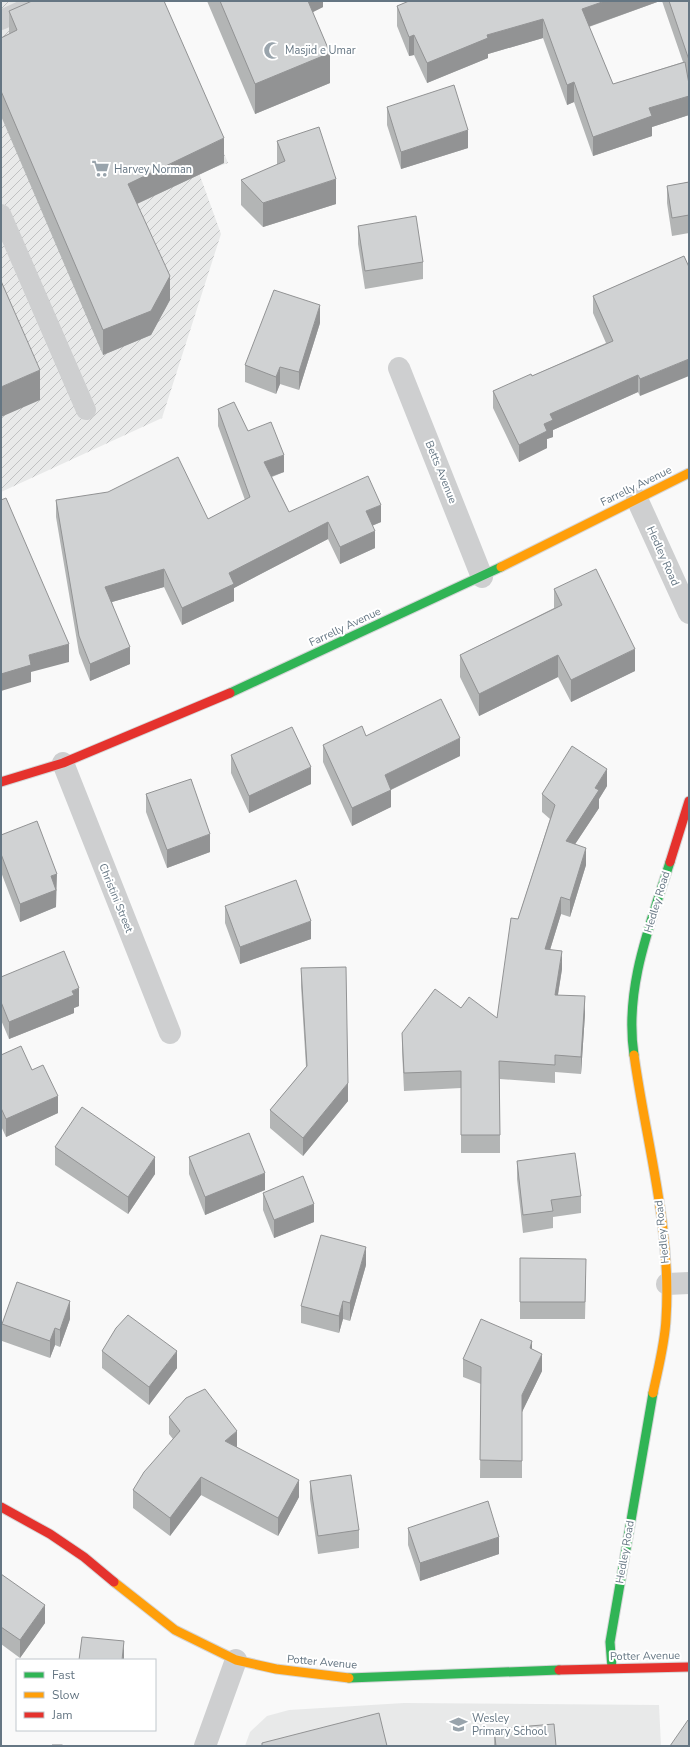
<svg xmlns="http://www.w3.org/2000/svg" width="690" height="1747" font-family="'Nunito Sans',sans-serif">
<style>
.built{fill:#e8e9e9}
.industrial{fill:url(#industrial-furrows)}
.lines{fill:none;stroke-linecap:round;stroke-linejoin:round}
.fast-casing{stroke:#d5d6d7;stroke-width:11}
.slow-casing{stroke:#d5d6d7;stroke-width:11}
.jam-casing{stroke:#d5d6d7;stroke-width:11}
.lane{stroke:#cecfd0;stroke-width:20}
.street{stroke:#cecfd0;stroke-width:22}
.fast{stroke:#30b455;stroke-width:9}
.slow{stroke:#ff9f0a;stroke-width:9}
.jam{stroke:#e5322d;stroke-width:9}
.wall{fill:#b3b5b5}
.shaded-wall{fill:#929394}
.building{fill:#d0d2d3;stroke:#929394}
.labels{text-anchor:middle;dominant-baseline:central;stroke-width:4;stroke-linejoin:round;paint-order:stroke}
.poi-label{font-size:11px;fill:#657683;stroke:#fff;text-anchor:start}
.street-label{font-size:11px;fill:#657683;stroke:#fff}
</style>
<defs>
<pattern id="industrial-furrows" width="10" height="10" patternUnits="userSpaceOnUse"><rect width="10" height="10" fill="#e8e9e9"/><path d="M-1 1l2-2M0 10L10 0M9 11l2-2" fill="none" stroke="#c0c1c2"/></pattern>
</defs>
<rect width="100%" height="100%" fill="#f9f9f9"/>
<path class="built" d="M404,1703L659,1705L661,1746H245L250,1732L267,1716L289,1710Z"/>
<path class="industrial" d="M1,1H162L228,163L199,173L221,234L162,418L1,492Z"/>
<g class="lines">
<defs>
<path id="fast" d="M230,693L501,567
M634,1055C624,988 650,925 670,862
M612,1668L610,1642L653,1393
M349,1678L559,1670"/>
<path id="slow" d="M501,567L689,473
M634,1055C646,1142 672,1229 666,1319C665,1343 658,1369 653,1393
M114,1582L175,1630L236,1660L276,1669L349,1678"/>
<path id="jam" d="M1,782L63,763L230,693
M670,862L689,801
M1,1507L50,1534L84,1557L114,1582
M559,1670L689,1667"/>
</defs>
<use href="#fast" class="fast-casing"/>
<use href="#slow" class="slow-casing"/>
<use href="#jam" class="jam-casing"/>
<path class="lane" d="M1,20L43,1
M1,214L86,410"/>
<path class="street" d="M399,368L482,577
M637,499L689,613
M63,763L170,1033
M667,1284L689,1283
M205,1746L236,1660"/>
<use href="#fast" class="fast"/>
<use href="#slow" class="slow"/>
<use href="#jam" class="jam"/>
</g>
<path class="wall" d="M207,1H323V7L313,12L330,83L255,114Z
M409,1H660L589,27L613,84L683,62L662,1H689V79L688,76L689,84V115L652,127V136L593,156L574,102L567,105L543,38L488,54V58L427,83L414,55L409,56L397,26V6Z
M9,11L224,163L137,204L170,300L151,335L103,355L1,116V38L9,34Z
M387,107L468,148L401,169L387,125Z
M277,141L336,204L263,227L241,205V180L277,165Z
M689,182V233L672,236L667,203V186Z
M358,226L423,262V279L365,289L358,244Z
M684,256L640,396L638,392L553,430V437L547,439V448L519,462L493,408V391L532,376L606,343L593,313V296Z
M320,323L299,390L280,384L276,394L245,382V365Z
M218,409L248,431L284,472L272,477L289,512L381,522L372,526L375,548L340,564L328,539L234,588V601L182,625L164,587L112,602L130,664L90,681L79,653L56,517V500L208,519L245,500L218,426Z
M554,589L635,671L571,702L558,677L479,716L460,677V655L554,608Z
M366,736L460,756L391,790V807L352,826L323,762V745Z
M231,755L311,784L249,813L231,773Z
M607,786L599,799V808L575,844L586,865L570,917L561,914L550,950L562,969L558,995L585,1014L581,1074L555,1072V1083L500,1079V1153H461V1088L404,1091L402,1050V1033L497,1018L518,919L550,819L542,812V794Z
M146,794L210,852L167,868L146,812Z
M1,835L57,891H56V907L20,922L1,872Z
M225,906L311,939L240,964L225,923Z
M301,968L348,1101L303,1156L270,1128V1110L306,1067L301,986Z
M1,977L79,1006L74,1008V1013L9,1039L1,1020Z
M1,1055L32,1070L58,1113L6,1137L1,1126Z
M55,1147L155,1174L128,1214L55,1165Z
M189,1157L265,1190L205,1215L189,1174Z
M517,1161L581,1196V1213L553,1217V1228L523,1233L517,1179Z
M263,1193L314,1222L274,1238L263,1210Z
M520,1258L586,1276L585,1319H520Z
M366,1265L350,1321L343,1319L339,1333L301,1323V1306Z
M70,1319L60,1347L55,1345L50,1358L2,1341V1324Z
M532,1349L542,1371L522,1412V1478H480L481,1384L463,1377V1359Z
M102,1351L177,1368L149,1405L102,1368Z
M169,1417L237,1447L299,1497L278,1536L201,1495L170,1536L133,1508V1490L173,1439L169,1434Z
M310,1481L359,1530V1548L318,1554L310,1499Z
M408,1528L499,1554L420,1581L408,1545Z
M1,1574L45,1623L20,1658L1,1644Z
M494,1729L556,1746H494Z"/>
<path class="shaded-wall" d="M303,1H323V7L303,17Z
M605,1H660L582,29V9Z
M543,19V38L488,54V58L427,83V63L487,35Z
M414,35V55L409,56V37Z
M330,53V83L255,114V84Z
M574,82V102L567,105V85Z
M689,96V115L652,127V136L593,156V137L649,108Z
M468,130V148L401,169V152Z
M224,138V163L128,208V184Z
M336,179V204L263,227V203Z
M170,276V300L151,335L103,355V330Z
M320,305V323L299,390V372Z
M689,359V376L640,396V379Z
M280,367V384L276,394V377Z
M40,370V400L1,417V387Z
M638,375V392L553,430V437L547,439V448L519,462V445L550,414Z
M284,455V472L264,479V462Z
M381,505V522L366,528V511Z
M328,522V539L234,588V601L182,625V608L229,573Z
M375,531V548L340,564V547Z
M164,569V587L105,604V587Z
M69,644V662L31,672V682L1,691V674L29,655Z
M130,647V664L90,681V664Z
M635,649V671L571,702V680Z
M558,655V677L479,716V694Z
M460,738V756L390,790H391V807L352,826V808L385,775Z
M311,767V784L249,813V796Z
M607,769V786L599,799V808L566,858V841L595,788Z
M210,834V852L167,868V850Z
M586,848V865L570,917V900Z
M57,874L56,907L20,922V904L51,876Z
M561,897V914L545,966V949Z
M311,921V939L240,964V947Z
M562,951V969L555,1012V995Z
M79,988V1006L74,1008V1013L9,1039V1022Z
M585,996V1014L581,1074V1057Z
M348,1083V1101L303,1156V1138Z
M58,1096V1113L6,1137V1119Z
M155,1157V1174L128,1214V1197Z
M265,1173V1190L205,1215V1197Z
M314,1204V1222L274,1238V1220Z
M366,1247V1265L350,1321V1303Z
M70,1301V1319L60,1347V1330Z
M343,1301V1319L339,1333V1316Z
M55,1328V1345L50,1358V1341Z
M532,1341V1359L530,1348Z
M177,1351V1368L149,1405V1387Z
M542,1354V1371L522,1412V1478V1395Z
M237,1431V1449L225,1441Z
M201,1477V1495L170,1536V1518Z
M299,1480V1497L278,1536V1518Z
M499,1537V1554L420,1581V1563Z
M45,1605V1623L20,1658V1640Z
M124,1641V1660H122Z"/>
<path class="building" d="M32,1H164L224,138L128,184L170,276L151,311L103,330L1,91V38L17,30L9,11Z
M220,1H308L330,53L255,84Z
M409,1H605L582,9L613,84L685,62L689,84V96L649,108L652,116L593,137L574,82L567,85L543,19L487,35L488,38L427,63L414,35L409,37L397,6Z
M669,1H689V60Z
M454,85L468,130L401,152L387,107Z
M319,127L336,179L263,203L241,180L285,161L277,141Z
M689,182V215L672,218L667,186Z
M416,216L423,262L365,271L358,226Z
M684,256L689,267V359L640,379L638,375L550,414L553,420L544,424L547,431L519,445L493,391L531,374L532,376L613,341L593,296Z
M1,281L40,370L1,387Z
M274,290L320,305L299,372L280,367L276,377L245,365Z
M234,402L248,431L271,422L284,455L264,462L289,512L368,476L381,505L366,511L375,531L340,547L328,522L229,573L234,584L182,608L164,569L105,587L130,647L90,664L79,636L56,500L108,492L178,457L208,519L250,497L218,409Z
M6,498L69,644L29,655L31,665L1,674V500Z
M596,569L635,649L571,680L558,655L479,694L460,655L562,605L554,589Z
M441,699L460,738L385,775L391,790L352,808L323,745L362,726L366,736Z
M292,727L311,767L249,796L231,755Z
M572,746L607,769L595,788L599,790L566,841L586,848L570,900L561,897L545,949L562,951L555,995L585,996L581,1057L555,1055V1065L499,1061L500,1135H461V1071L404,1073L402,1033L435,989L461,1008L469,997L497,1018L511,918L518,919L555,805L542,794Z
M191,779L210,834L167,850L146,794Z
M37,821L57,874L51,876L56,890L20,904L1,854V835Z
M296,880L311,921L240,947L225,906Z
M64,951L79,988L72,991L74,995L9,1022L1,1002V977Z
M346,967L348,1083L303,1138L270,1110L307,1066L301,968Z
M21,1046L32,1070L43,1065L58,1096L6,1119L1,1108V1055Z
M82,1107L155,1157L128,1197L55,1147Z
M249,1133L265,1173L205,1197L189,1157Z
M575,1153L581,1196L551,1200L553,1211L523,1215L517,1161Z
M303,1176L314,1204L274,1220L263,1193Z
M321,1235L366,1247L350,1303L343,1301L339,1316L301,1306Z
M520,1258L586,1259L585,1302H520Z
M17,1282L70,1301L60,1330L55,1328L50,1341L2,1324Z
M128,1315L177,1351L149,1387L102,1351L116,1328Z
M481,1319L532,1341L530,1348L542,1354L522,1395V1461L480,1460L481,1367L463,1359Z
M205,1389L237,1431L225,1441L299,1480L278,1518L201,1477L170,1518L133,1490L144,1472L180,1431L169,1417L186,1398Z
M351,1475L359,1530L318,1536L310,1481Z
M488,1501L499,1537L420,1563L408,1528Z
M1,1574L45,1605L20,1640L1,1627Z
M82,1637L124,1641L122,1660H79Z
M379,1713L387,1746H262V1743Z
M688,1720L689,1721V1746H670Z
M554,1724L556,1746H496L494,1729Z
M52,1745H62L64,1746H51Z"/>
<defs>
<symbol id="mosque-bare" viewBox="-9 -9 18 18"><path d="M3.5-4.9A6 6 0 1 0 3.5 4.9A5 5 0 1 1 3.5-4.9Z" fill="#99a4ac" stroke="#fff" stroke-width="2.5" paint-order="stroke"/></symbol>
<symbol id="supermarket-bare" viewBox="-9 -9 18 18"><path d="M-6-5.5h2.5l.6 2H6L4.5 2H-2.5L-4.4-4H-6ZM-1.5 3.2a1.3 1.3 0 1 0 .1 0ZM3 3.2a1.3 1.3 0 1 0 .1 0Z" fill="#99a4ac" stroke="#fff" stroke-width="2.5" paint-order="stroke"/></symbol>
<symbol id="school-bare" viewBox="-9 -9 18 18"><path d="M0-5L7-2L0 1L-7-2ZM-4 1L0 2.5L4 1V4Q0 6-4 4Z" fill="#99a4ac" stroke="#fff" stroke-width="2.5" paint-order="stroke"/></symbol>
</defs>
<g fill-rule="evenodd">
<use href="#mosque-bare" x="260" y="38" width="25" height="25"/>
<use href="#supermarket-bare" x="88" y="156" width="25" height="25"/>
<use href="#school-bare" x="446" y="1712" width="25" height="25"/>
</g>
<g class="labels">
<g class="poi-label">
<text x="285" y="50">Masjid e Umar</text>
<text x="114" y="169">Harvey Norman</text>
<text x="472" y="1718">Wesley<tspan x="472" dy="13">Primary School</tspan></text>
</g>
<g class="street-label">
<text transform="translate(441 472) rotate(68)">Betts Avenue</text>
<text transform="translate(636 486) rotate(-26)">Farrelly Avenue</text>
<text transform="translate(663 556) rotate(66)">Hedley Road</text>
<text transform="translate(345 627) rotate(-25)">Farrelly Avenue</text>
<text transform="translate(116 898) rotate(68)">Christini Street</text>
<text transform="translate(657 902) rotate(-73)">Hedley Road</text>
<text transform="translate(662 1232) rotate(-96)">Hedley Road</text>
<text transform="translate(625 1552) rotate(-80)">Hedley Road</text>
<text transform="translate(645 1656) rotate(-1)">Potter Avenue</text>
<text transform="translate(322 1662) rotate(5)">Potter Avenue</text>
</g>
</g>
<rect width="690" height="1747" fill="none" stroke="#657683" stroke-width="4"/>
<rect x="16" y="1659" width="140" height="72" fill="#ffffff" stroke="#c1c8cd"/>
<rect x="24" y="1672" width="20" height="6" fill="#30b455" stroke="#c1c8cd"/>
<text x="52" y="1679" font-size="12" fill="#657683">Fast</text>
<rect x="24" y="1692" width="20" height="6" fill="#ff9f0a" stroke="#c1c8cd"/>
<text x="52" y="1699" font-size="12" fill="#657683">Slow</text>
<rect x="24" y="1712" width="20" height="6" fill="#e5322d" stroke="#c1c8cd"/>
<text x="52" y="1719" font-size="12" fill="#657683">Jam</text>
</svg>
